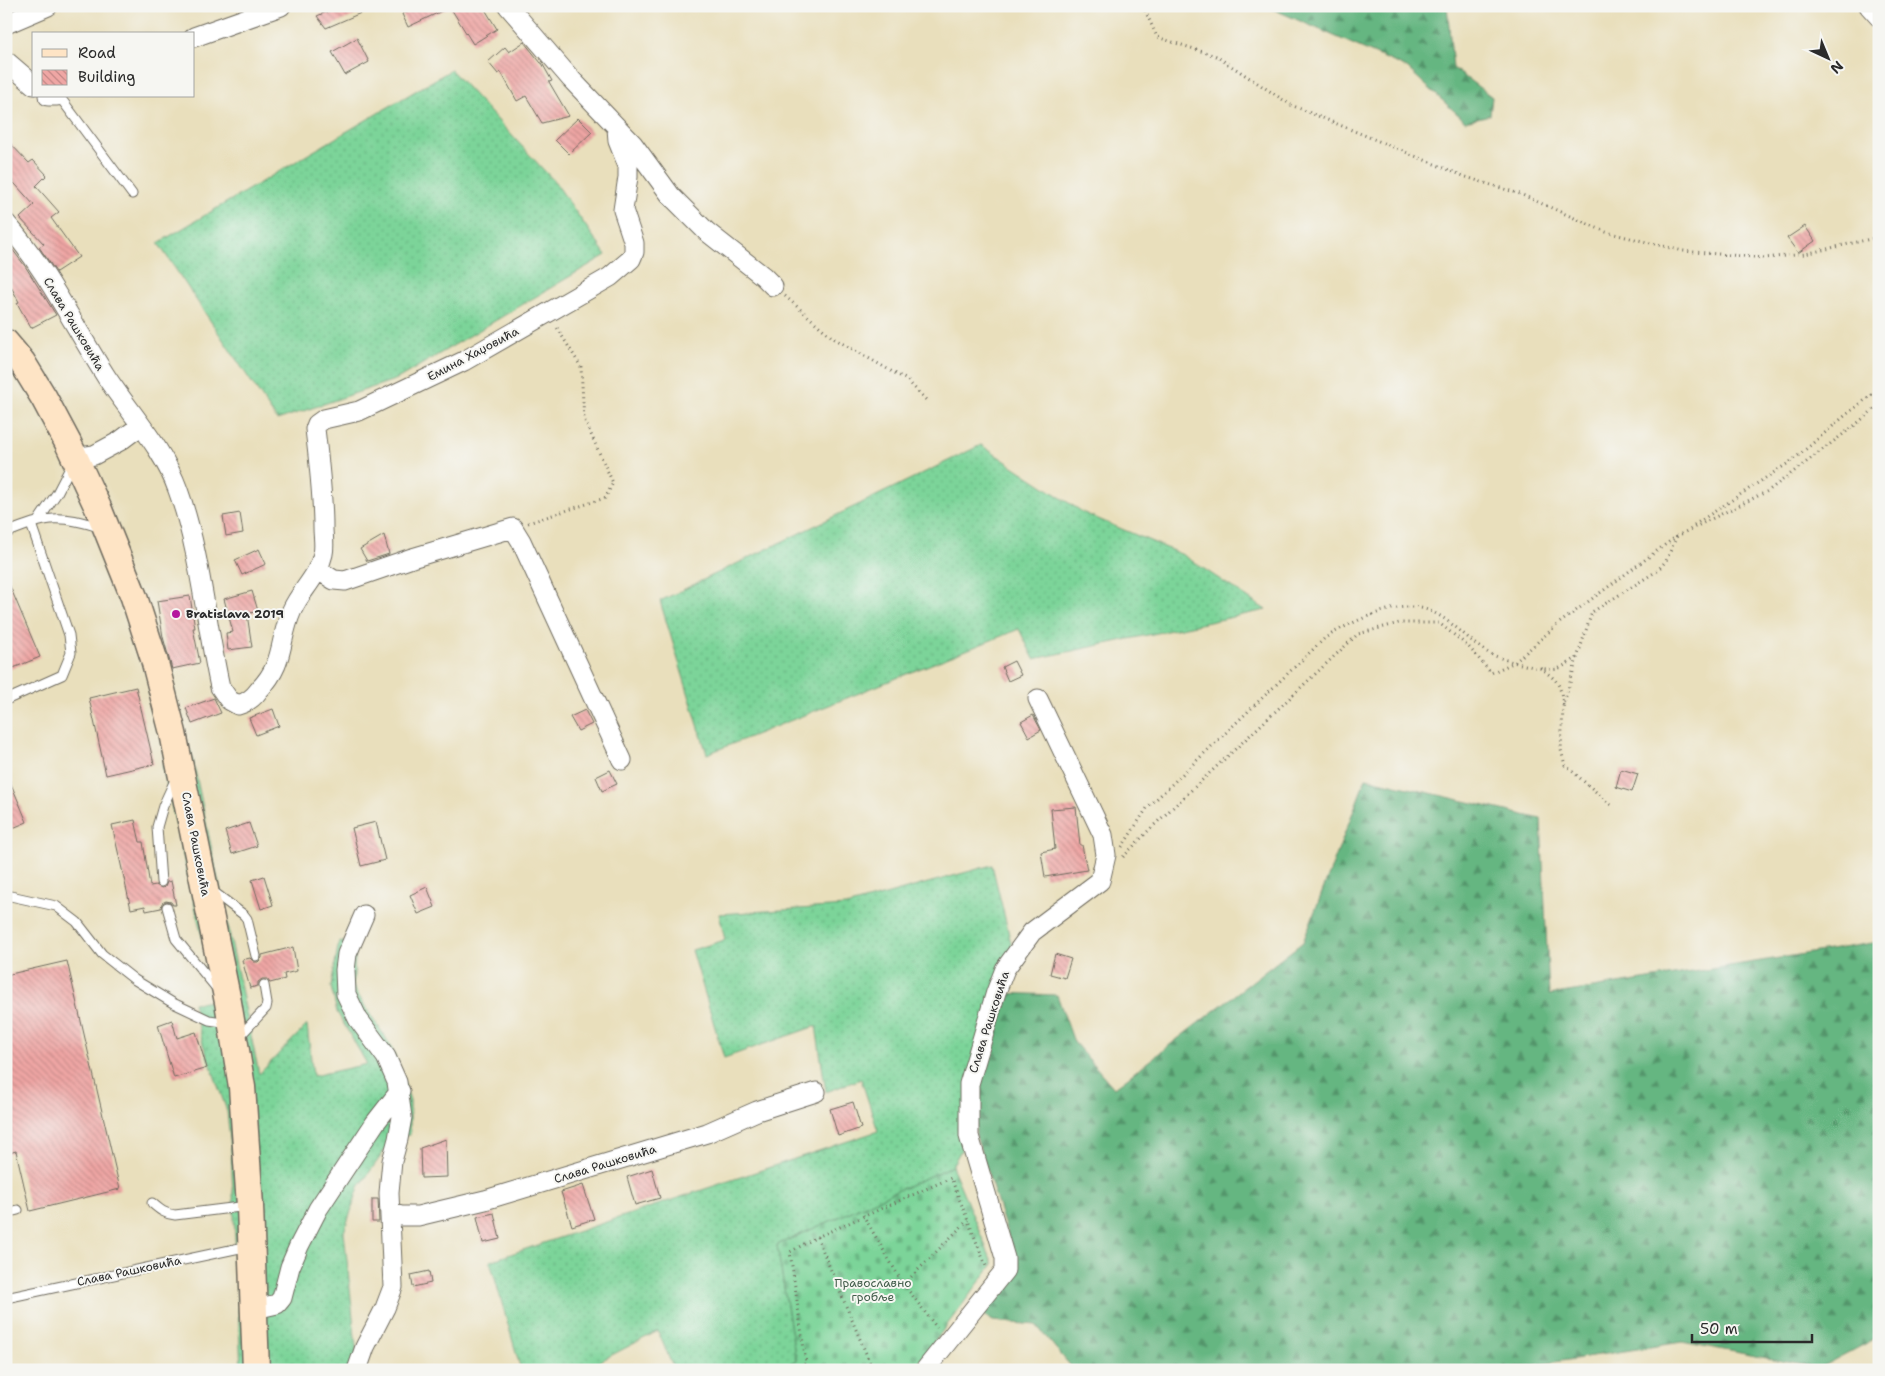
<svg xmlns="http://www.w3.org/2000/svg" width="1885" height="1376" font-family="'Shantell Sans',sans-serif">
<style>
.grass{fill:url(#grass-dots);stroke:#548062}
.forest{fill:url(#forest-firs);stroke:#487056}
.cemetery{fill:url(#cemetery-stones);stroke:#548062}
.building{fill:url(#building-back-hatch)}
.lines{fill:none;stroke-linecap:round;stroke-linejoin:round}
.lane-casing{stroke:#6e6a5e;stroke-width:11}
.street-casing{stroke:#6e6a5e;stroke-width:21}
.secondary-casing{stroke:#6e6a5e;stroke-width:29}
.path{stroke:#6e6a5e;stroke-width:3;stroke-dasharray:1 4;stroke-linecap:butt}
.lane{stroke:#fff;stroke-width:9}
.street{stroke:#fff;stroke-width:19}
.secondary{stroke:#fee4c5;stroke-width:26}
.poi-dot{fill:#b5179e;stroke:#f6f6f2;stroke-width:2}
.labels{text-anchor:middle;dominant-baseline:central;stroke-width:4;stroke-linejoin:round;paint-order:stroke}
.street-label{font-size:12px;fill:#2b2b2b;stroke:#f6f6f2}
.poi-label{font-size:12px;font-weight:bold;fill:#2b2b2b;stroke:#f6f6f2;text-anchor:start}
.park-label{font-size:12px;fill:#435e4c;stroke:#f6f6f2}
</style>
<defs>
<pattern id="grass-dots" width="8" height="8" patternUnits="userSpaceOnUse" patternTransform="scale(1.25)"><rect width="8" height="8" fill="#7cd499"/><path d="M2 2h.1M6 6h.1" fill="none" stroke="#6bb684" stroke-width="1.8" stroke-linecap="round"/></pattern>
<pattern id="forest-firs" width="22" height="20" patternUnits="userSpaceOnUse" patternTransform="scale(1.25)"><rect width="22" height="20" fill="#65b681"/><path d="M5 1l3.5 6h-7zM16 11l3.5 6h-7z" fill="#53946a"/></pattern>
<pattern id="cemetery-stones" width="16" height="16" patternUnits="userSpaceOnUse" patternTransform="scale(1.25)"><rect width="16" height="16" fill="#7cd499"/><path d="M2 7V4a2 2 0 0 1 4 0v3zM10 15v-3a2 2 0 0 1 4 0v3z" fill="#6bb684"/></pattern>
<pattern id="building-back-hatch" width="6" height="6" patternUnits="userSpaceOnUse" patternTransform="scale(1.25)"><rect width="6" height="6" fill="#efa6a4"/><path d="M-1 5l2 2M0 0l6 6M5-1l2 2" fill="none" stroke="#c28786"/></pattern>
</defs>
<rect width="100%" height="100%" fill="#f6f6f2"/>
<filter id="ink" filterUnits="userSpaceOnUse"><feTurbulence type="fractalNoise" baseFrequency=".02" numOctaves="2"/><feDisplacementMap in="SourceGraphic" scale="10" xChannelSelector="R" yChannelSelector="G"/><feConvolveMatrix kernelMatrix="1 2 1 2 8 2 1 2 1" color-interpolation-filters="sRGB"/></filter>
<filter id="wash" filterUnits="userSpaceOnUse"><feTurbulence type="fractalNoise" baseFrequency=".0096" numOctaves="4" result="noise"/><feDisplacementMap in="SourceGraphic" scale="20" xChannelSelector="R" yChannelSelector="G"/><feGaussianBlur stdDeviation="1.12" result="paint"/><feColorMatrix in="noise" values="0 0 0 0 0 0 0 0 0 0 0 0 0 0 0 0 0 1.4 0 .05"/><feComposite in="paint" operator="in"/></filter>
<g filter="url(#wash)">
<rect width="100%" height="100%" fill="#e9dfbc"/>
<path class="grass" d="M451,70L555,182L606,255L397,379L277,420L158,243Z
M981,445L1084,513L1183,555L1266,610L1034,659L1019,629L707,754L660,601Z
M191,751L259,1074L307,1025L313,1076L367,1064L337,1012L331,987L339,941L356,945L353,987L392,1048L410,1100V1135L395,1136L359,1187L344,1232L356,1346L357,1370H241L231,1149L227,1111L203,1044L193,1003L217,1001L162,765Z
M992,865L1014,955L969,1136L952,1166L777,1245L796,1360L780,1370H674L658,1331L583,1370H521L490,1261L878,1131L861,1079L826,1092L816,1026L724,1058L692,950L725,940L719,914L846,906Z"/>
<path class="forest" d="M1266,6H1447L1453,68L1492,97L1490,115L1465,121L1407,68Z
M1366,778L1541,819L1549,995L1879,942V1336L1819,1368L1682,1342L1504,1370H1074L1036,1325L993,1321L982,1314L1009,1284L1017,1264L976,1136L975,1091L1002,993L1057,995L1074,1042L1114,1088L1303,942Z"/>
<path class="cemetery" d="M952,1166L993,1264L913,1370H780L796,1360L777,1245Z"/>
<g id="blocks">
<path class="building" d="M340,6H377L326,28L317,16Z
M405,6H483L497,29L473,44L450,7L408,27L402,14L407,11Z
M357,38L369,62L345,75L332,52Z
M524,42L541,63H542L552,81L549,82L569,116L542,123L526,96L517,101L501,72L498,74L488,62L505,47L509,52Z
M578,118L592,132L569,154L555,140Z
M6,139L29,163L33,160L47,175L36,186L59,212L51,218L79,257L56,272L39,247L44,244L20,218L34,205L6,174Z
M1805,226L1815,241L1798,253L1787,238Z
M6,241L25,266L56,315L31,328L17,303L19,302L6,277Z
M240,513L243,533L226,536L223,516Z
M384,535L389,554L367,561L360,549Z
M259,549L266,564L242,575L235,560Z
M6,577L40,657L6,671Z
M252,591L258,611L247,614L252,647L228,650L226,633L233,632L224,599Z
M190,596L195,628H193L200,663L172,669L163,637L157,601Z
M1014,661L1021,675L1008,681L1002,667Z
M136,687L154,764L106,775L89,698Z
M214,698L221,713L192,724L186,708Z
M273,709L279,726L256,735L249,718Z
M585,710L592,724L578,731L570,717Z
M1033,715L1041,730L1029,737L1021,722Z
M1621,769L1638,774L1632,792L1616,787Z
M610,770L617,784L602,791L596,777Z
M6,772L27,822L6,831Z
M1076,807L1080,845H1082L1087,870L1045,877L1041,852L1055,849L1051,809Z
M135,820L140,842H143L150,886L156,885L162,888L165,887L167,882L171,881L176,905H173L171,902L166,901L162,903L161,908L146,911L145,906L131,909L112,825Z
M376,822L385,860L361,866L352,828Z
M249,823L257,846L232,854L225,831Z
M264,876L273,905L261,909L252,880Z
M427,887L435,907L418,914L410,895Z
M293,947L297,971L284,974L285,979L270,983L267,979H262L258,982V986L250,988L242,960L250,958L254,962H258L262,958V955Z
M1055,954L1071,959L1065,978L1050,974Z
M67,961L120,1189L30,1211L16,1151L6,1154V975Z
M172,1020L177,1038L196,1032L207,1068L174,1078L158,1025Z
M853,1102L861,1128L838,1136L830,1109Z
M446,1139L447,1177L421,1178L420,1148Z
M652,1169L660,1198L635,1205L627,1177Z
M583,1185L594,1219L572,1226L561,1192Z
M372,1199H378L379,1222H372Z
M494,1213L500,1239L483,1243L477,1217Z
M429,1271L431,1283L413,1287L411,1275Z"/>
</g>
</g>
<g filter="url(#ink)">
<use href="#blocks" fill-opacity="0" stroke="#6e6a5e" stroke-width="1"/>
<g class="lines">
<defs>
<path id="lane" d="M59,96L132,194
M38,521L57,493L72,464
M6,533C49,516 58,514 102,528
M6,700L62,675L71,653L69,635L31,524
M161,882L157,827L163,806L176,778
M211,890L244,915L247,919L256,956
M6,895L56,906L77,922L102,954L135,980L173,1003L209,1020L230,1023
M167,907L176,939L218,990
M238,1038L266,1008L267,1003L264,985
M152,1203C160,1210 165,1214 175,1215L248,1206
M6,1213L18,1210
M6,1298L249,1246"/>
<path id="street" d="M508,6L571,79L633,144L671,196L706,231L763,276L773,286
M1869,6L1879,17
M6,24L48,6
M194,37L281,6
M6,61L34,85
M48,96H57
M6,223C47,269 74,327 107,378C131,414 164,450 178,490C200,550 206,624 220,687L229,700L238,705C246,703 254,697 259,690C286,662 278,641 292,610C301,590 318,577 323,554C325,546 323,536 323,528C323,495 319,462 315,429L317,424L324,419L359,411L464,361L610,277L631,259L634,252V243L623,210L628,177V166L618,141L617,128
M74,458L94,455L120,441L140,426
M318,570L334,580L345,581L412,558L513,528L521,541L622,760
M390,1213L401,1216H418L485,1200L707,1133L757,1111L816,1092
M255,1309L277,1304L282,1298L290,1267L299,1246L318,1209L375,1123L400,1091
M357,1370L365,1347L385,1308L393,1287L389,1193L392,1161L398,1139L402,1117L397,1082L386,1057L358,1019L346,994L345,970L347,954L364,915
M925,1370L1005,1270V1258L969,1136V1084L996,992L1005,969L1032,932L1100,881L1106,855L1103,835L1038,699"/>
<path id="secondary" d="M6,343L22,362L44,398L68,443L99,510L134,597L154,659L173,733L228,1002L242,1087L250,1206L256,1370"/>
</defs>
<use href="#lane" class="lane-casing"/>
<use href="#street" class="street-casing"/>
<use href="#secondary" class="secondary-casing"/>
<path class="path" d="M1143,6L1157,37L1216,56L1291,105L1466,177L1520,194L1606,232L1683,251L1765,258L1805,254L1879,237
M785,296L833,338L907,380L928,402
M528,523L605,498L613,483L584,419L581,367L556,326
M1694,525L1793,460L1847,414L1879,389
M1540,668C1558,681 1560,682 1563,705
M1611,805L1565,765L1561,750L1563,707L1577,658L1592,612L1657,571L1666,561L1677,536
M1122,847L1147,808L1325,638C1349,623 1392,602 1421,608C1447,614 1466,639 1487,652C1497,659 1546,672 1557,669C1563,667 1571,661 1577,658
M1123,857L1151,828L1358,634L1399,623H1439L1468,646L1491,673L1515,662L1558,624L1677,536L1768,491L1854,426L1879,405
M863,1215L902,1282L937,1328
M817,1237L873,1370
M904,1284L968,1220
M796,1370L806,1363L790,1252L817,1237L951,1178L986,1266"/>
<use href="#lane" class="lane"/>
<use href="#street" class="street"/>
<use href="#secondary" class="secondary"/>
</g>
</g>
<circle class="poi-dot" cx="176" cy="614" r="5"/>
<g class="labels">
<g class="street-label">
<text transform="translate(74 324) rotate(59)">Слава Рашковића</text>
<text transform="translate(473 354) rotate(-28)">Емина Хаџовића</text>
<text transform="translate(196 844) rotate(79)">Слава Рашковића</text>
<text transform="translate(989 1022) rotate(-72)">Слава Рашковића</text>
<text transform="translate(605 1164) rotate(-17)">Слава Рашковића</text>
<text transform="translate(129 1271) rotate(-12)">Слава Рашковића</text>
</g>
<g class="poi-label">
<text x="186" y="614">Bratislava 2019</text>
</g>
<g class="park-label">
<text x="873" y="1283">Православно<tspan x="873" dy="14">гробље</tspan></text>
</g>
</g>
<rect width="1885" height="1376" fill="none" stroke="#f6f6f2" stroke-width="25"/>
<rect x="32" y="32" width="162" height="65" fill="#f6f6f2" stroke="#a5a5a2"/>
<rect x="42" y="49" width="25" height="8" fill="#fee4c5" stroke="#a5a5a2"/>
<text x="78" y="58" font-size="15" fill="#2b2b2b">Road</text>
<rect x="42" y="70" width="25" height="15" fill="url(#building-back-hatch)" stroke="#a5a5a2"/>
<text x="78" y="82" font-size="15" fill="#2b2b2b">Building</text>
<g transform="translate(1828 58) rotate(136)" stroke="#f6f6f2" stroke-width="4" paint-order="stroke">
<path d="M0-4L9 19L0 12L-9 19Z" fill="#2b2b2b"/>
<text y="-8" font-size="14" font-weight="bold" text-anchor="middle" fill="#2b2b2b">N</text>
</g>
<path d="M1692 1334v8h120v-8" fill="none" stroke="#2b2b2b" stroke-width="2.5"/>
<text x="1700" y="1334" font-size="15" fill="#2b2b2b" stroke="#f6f6f2" stroke-width="4" paint-order="stroke">50 m</text>
</svg>
